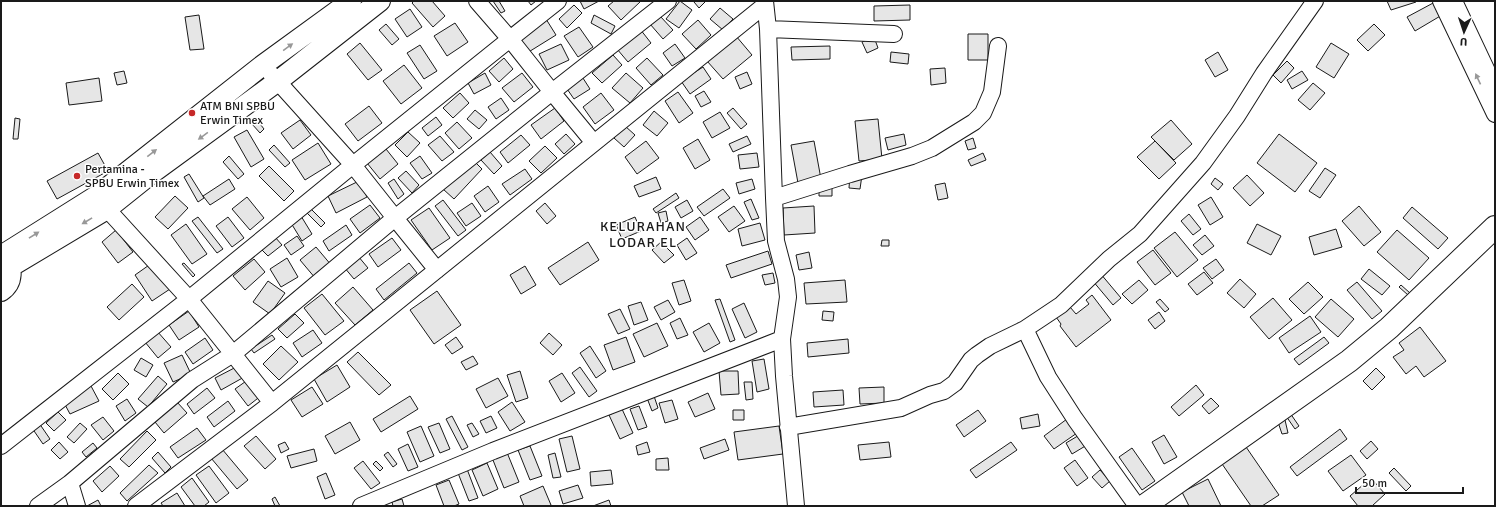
<svg xmlns="http://www.w3.org/2000/svg" width="1496" height="507" font-family="Signika,sans-serif">
<style>
.building{fill:#e6e6e6;stroke:#1a1a1a}
.lines{fill:none;stroke-linecap:round;stroke-linejoin:round}
.minor-casing{stroke:#1a1a1a;stroke-width:18}
.major-casing{stroke:#1a1a1a;stroke-width:22}
.highway-casing{stroke:#1a1a1a;stroke-width:24}
.minor{stroke:#fff;stroke-width:16}
.major{stroke:#fff;stroke-width:20}
.highway{stroke:#fff;stroke-width:22}
.oneway{fill:#989898}
.poi-dot{fill:#c62828;stroke:#fff;stroke-width:1.5}
.labels{text-anchor:middle;dominant-baseline:central;stroke-width:3;stroke-linejoin:round;paint-order:stroke}
.poi-label{font-size:12px;fill:#1a1a1a;stroke:#fff;text-anchor:start}
.quarter-label{font-size:14px;letter-spacing:1px;fill:#1a1a1a;stroke:#fff}
</style>
<rect width="100%" height="100%" fill="#fff"/>
<path class="building" d="M414,1H432L445,16L433,27L412,3Z
M493,1H499L505,11L501,13Z
M528,1H536L531,5Z
M580,1H599L584,9Z
M614,1H641L621,20L608,6Z
M680,1L692,10L679,28L666,19Z
M696,1H706L699,8L694,2Z
M1387,1H1416V2L1391,10Z
M1435,2L1442,15L1415,31L1407,17Z
M574,5L582,13L567,28L559,19Z
M910,5V20L874,21V6Z
M720,8L733,19L723,30L710,19Z
M410,9L422,27L407,37L395,19Z
M199,15L204,49L190,50L185,17Z
M594,15L615,26L611,34L591,23Z
M660,16L673,30L663,39L650,24Z
M546,19L556,35L527,53L516,37Z
M698,20L711,35L696,49L682,34Z
M455,23L468,42L447,56L434,36Z
M386,24L399,39L392,45L379,30Z
M1374,24L1385,35L1368,51L1357,40Z
M579,27L593,47L578,57L564,36Z
M640,29L651,43L628,62L617,49Z
M968,34H988V60H968Z
M736,36L752,55L723,79L707,61Z
M874,37L878,48L867,53L862,42Z
M360,43L382,70L368,80L347,54Z
M1331,43L1349,54L1334,78L1316,67Z
M561,44L569,60L547,70L539,54Z
M675,44L685,58L672,66L663,53Z
M420,45L437,71L424,79L407,53Z
M830,46V59L792,60L791,47Z
M891,52L909,54L908,64L890,62Z
M1218,52L1228,70L1215,77L1205,60Z
M613,55L622,65L602,83L592,73Z
M504,58L513,69L499,82L489,71Z
M647,58L663,75L651,85L636,68Z
M1287,61L1294,68L1281,83L1273,75Z
M404,65L422,88L401,104L383,81Z
M703,67L711,79L690,94L681,81Z
M945,68L946,83L931,85L930,69Z
M124,71L127,83L117,85L114,73Z
M1302,71L1308,80L1292,89L1287,80Z
M747,72L752,84L740,89L735,77Z
M485,73L491,85L474,94L468,83Z
M522,73L533,87L514,102L502,88Z
M626,73L643,88L630,103L612,88Z
M581,75L590,89L574,99L565,86Z
M99,78L102,101L69,105L66,83Z
M1313,83L1325,93L1310,110L1298,100Z
M704,91L711,102L701,107L695,96Z
M678,92L693,113L679,123L665,101Z
M460,93L469,103L453,118L443,108Z
M601,93L614,110L595,124L583,107Z
M501,98L509,110L496,119L488,107Z
M369,106L382,123L358,141L345,124Z
M555,108L564,121L541,139L531,125Z
M733,108L747,124L741,129L727,113Z
M475,110L487,120L479,129L467,119Z
M654,111L668,123L657,136L643,125Z
M720,112L730,128L712,138L703,122Z
M436,117L442,125L428,136L422,128Z
M15,118L20,119L18,139H13Z
M878,119L882,159L859,161L855,121Z
M257,120L264,129L260,133L252,124Z
M300,120L311,135L293,149L281,133Z
M1171,120L1192,144L1174,160L1151,137Z
M457,122L472,138L459,149L445,133Z
M625,126L635,135L624,147L614,138Z
M247,130L264,159L251,167L234,137Z
M408,132L420,143L407,157L395,145Z
M566,134L575,144L564,154L555,144Z
M904,134L906,145L888,150L885,138Z
M1279,134L1317,163L1295,192L1257,163Z
M521,135L530,145L508,163L500,152Z
M440,136L454,152L442,161L428,145Z
M747,136L751,144L733,152L729,144Z
M973,138L976,148L968,150L965,141Z
M698,139L710,160L695,169L683,148Z
M646,141L659,158L637,174L625,157Z
M814,141L821,179L798,183L791,145Z
M1155,141L1176,163L1159,179L1137,157Z
M318,143L331,164L305,180L292,160Z
M274,145L290,163L285,167L269,150Z
M545,146L557,158L541,173L529,161Z
M386,149L398,164L380,179L367,163Z
M490,152L502,166L494,174L481,160Z
M98,153L108,171L57,199L47,181Z
M757,153L759,167L740,169L738,155Z
M983,153L986,160L971,166L968,160Z
M229,156L244,174L238,179L223,162Z
M420,156L432,173L422,179L410,163Z
M472,159L482,169L454,199L443,189Z
M269,166L294,191L284,201L259,176Z
M1325,168L1336,175L1320,198L1309,191Z
M525,169L532,179L510,195L502,184Z
M406,171L419,185L412,193L398,178Z
M189,174L204,198L198,202L184,177Z
M850,174L862,175L860,189L849,188Z
M1247,175L1264,193L1250,206L1233,188Z
M656,177L661,189L639,197L634,186Z
M1215,178L1223,184L1218,190L1211,184Z
M229,179L235,189L210,205L203,196Z
M394,179L404,194L398,199L388,183Z
M752,179L755,189L739,194L736,183Z
M359,181L367,197L336,213L328,196Z
M945,183L948,198L938,200L935,185Z
M819,184H832V196H819Z
M488,186L499,202L485,212L474,196Z
M723,189L730,198L704,216L697,207Z
M676,193L679,198L656,213L653,209Z
M175,196L188,208L168,229L155,217Z
M247,197L264,218L250,230L232,209Z
M1211,197L1223,217L1210,225L1198,205Z
M751,199L759,218L752,220L744,202Z
M443,200L466,230L458,236L435,206Z
M687,200L693,211L681,218L675,207Z
M472,203L481,216L466,226L457,213Z
M545,203L556,216L547,224L536,211Z
M370,205L380,218L360,233L350,219Z
M734,206L745,221L729,232L718,217Z
M814,206L815,233L784,235L783,208Z
M1359,206L1381,232L1364,246L1342,221Z
M1412,207L1448,238L1438,249L1403,218Z
M310,208L325,223L321,227L306,212Z
M429,208L450,238L432,250L411,220Z
M666,211L668,221L661,223L658,213Z
M1189,214L1201,229L1193,235L1181,221Z
M301,216L312,234L302,241L291,223Z
M198,217L223,249L217,253L192,221Z
M228,217L244,238L232,247L216,226Z
M635,217L641,231L622,239L616,225Z
M700,217L709,230L695,240L686,227Z
M760,223L765,240L742,246L738,229Z
M186,224L207,254L192,264L171,235Z
M1257,224L1281,236L1271,255L1247,243Z
M346,225L352,235L329,251L323,241Z
M1336,229L1342,247L1314,255L1309,237Z
M116,230L133,252L118,263L102,242Z
M1397,230L1429,258L1409,280L1377,252Z
M1175,232L1198,260L1177,277L1154,248Z
M1205,235L1214,246L1202,255L1193,245Z
M297,236L304,246L291,255L284,245Z
M275,237L282,245L268,256L261,249Z
M392,238L401,250L378,267L369,254Z
M687,238L697,253L686,260L677,245Z
M882,240H889V246H881Z
M588,242L599,260L560,285L548,268Z
M661,242L674,255L664,263L652,250Z
M316,247L332,266L316,279L300,260Z
M1153,250L1171,273L1155,285L1137,262Z
M768,251L772,264L731,278L726,265Z
M809,252L812,268L799,270L796,255Z
M358,256L368,268L354,279L344,267Z
M287,258L298,277L281,287L270,269Z
M254,259L265,272L245,290L233,276Z
M1216,259L1224,270L1212,279L1203,268Z
M152,263L170,289L152,301L135,275Z
M184,263L195,275L193,277L182,264Z
M409,263L417,273L384,300L376,289Z
M525,266L536,285L521,294L510,275Z
M1369,269L1390,286L1382,295L1361,279Z
M1204,272L1213,283L1197,295L1188,284Z
M773,273L775,283L765,285L762,275Z
M1100,273L1121,298L1113,305L1092,280Z
M1240,279L1256,294L1244,308L1227,293Z
M684,280L691,301L679,305L672,283Z
M845,280L847,302L806,304L804,283Z
M1139,280L1148,290L1132,304L1122,294Z
M268,281L285,293L270,314L253,302Z
M1308,282L1323,297L1304,314L1289,299Z
M1357,282L1382,311L1372,319L1347,290Z
M132,284L144,297L119,320L107,307Z
M1401,285L1410,293L1408,295L1399,287Z
M353,287L373,310L355,325L335,303Z
M437,291L461,325L434,344L410,310Z
M322,294L344,321L325,335L304,308Z
M1092,295L1111,320L1076,347L1060,326L1061,324L1056,317L1070,307L1076,314L1089,304L1086,300Z
M1273,298L1292,320L1269,339L1250,317Z
M720,299L735,340L730,342L715,300Z
M1160,299L1169,309L1165,312L1156,302Z
M1331,299L1354,319L1338,337L1315,317Z
M668,300L675,312L661,320L654,307Z
M641,302L648,320L634,325L628,306Z
M744,303L757,332L745,338L732,309Z
M620,309L630,329L618,334L608,314Z
M189,311L199,327L179,340L169,325Z
M823,311L834,312L833,321L822,320Z
M1159,312L1165,321L1155,329L1148,320Z
M295,314L304,323L287,338L278,329Z
M1310,316L1321,332L1289,353L1279,338Z
M680,318L688,335L677,339L670,323Z
M657,323L668,346L644,357L633,334Z
M709,323L720,343L704,352L693,332Z
M1420,327L1446,361L1424,377L1416,366L1406,374L1393,357L1404,350L1399,343Z
M313,330L322,343L302,357L293,343Z
M157,331L171,347L158,358L145,342Z
M549,333L562,345L553,355L540,343Z
M272,335L275,339L254,353L251,349Z
M456,337L463,347L452,354L445,345Z
M626,337L635,362L613,370L604,345Z
M1324,337L1329,343L1299,365L1294,359Z
M205,338L213,350L193,364L185,352Z
M848,339L849,353L808,357L807,343Z
M281,346L298,362L279,380L263,364Z
M590,346L606,371L596,378L580,353Z
M358,352L391,385L379,395L347,362Z
M182,355L191,374L173,382L164,363Z
M473,356L478,364L466,370L461,362Z
M141,358L153,365L146,377L134,370Z
M764,359L769,389L757,392L752,361Z
M240,365L246,376L221,390L215,378Z
M337,365L350,387L327,402L314,379Z
M580,367L597,391L589,397L572,373Z
M1376,368L1385,377L1372,390L1363,381Z
M520,371L528,398L516,402L507,375Z
M719,371H738L739,394L721,395Z
M118,373L129,384L113,400L102,389Z
M562,373L575,393L561,402L549,381Z
M158,376L167,384L148,407L138,399Z
M498,378L508,396L486,408L476,389Z
M249,379L262,395L248,406L235,389Z
M744,382H752L753,399L746,400Z
M1196,385L1204,395L1179,416L1171,407Z
M91,386L99,401L70,414L62,399Z
M312,387L323,404L302,417L291,400Z
M884,387V403L860,404L859,388Z
M207,388L215,398L194,414L187,404Z
M843,390L844,405L814,407L813,392Z
M708,393L715,409L695,417L688,402Z
M410,396L418,409L381,432L373,419Z
M654,396L658,408L652,411L647,398Z
M1211,398L1219,406L1209,414L1202,406Z
M127,399L136,413L125,421L116,406Z
M672,400L678,419L665,423L659,403Z
M228,401L235,411L214,427L207,417Z
M177,402L187,413L164,433L155,422Z
M512,402L525,422L510,431L498,412Z
M639,406L647,427L638,430L630,409Z
M622,409L633,433L620,439L609,415Z
M733,410H744V420H733Z
M978,410L986,421L964,437L956,425Z
M58,412L66,420L54,431L46,423Z
M1290,413L1299,426L1295,429L1286,416Z
M1038,414L1040,426L1022,429L1020,418Z
M452,416L468,447L462,450L446,419Z
M491,416L497,428L486,433L480,421Z
M103,417L114,431L103,440L91,425Z
M1067,419L1077,433L1054,449L1044,436Z
M1285,420L1288,433L1282,434L1278,422Z
M350,422L360,440L335,454L325,436Z
M39,423L50,439L43,444L32,428Z
M80,423L87,429L74,443L67,437Z
M439,423L450,449L440,453L428,427Z
M472,423L479,434L473,437L467,425Z
M421,426L434,456L420,462L407,432Z
M779,426L783,454L738,460L734,432Z
M197,428L206,440L178,458L170,447Z
M1340,429L1347,439L1297,476L1290,467Z
M147,431L156,440L129,467L120,459Z
M1081,434L1087,445L1072,454L1066,443Z
M1164,435L1177,457L1164,464L1152,442Z
M256,436L276,459L265,469L244,446Z
M572,436L580,469L567,472L559,439Z
M725,439L729,450L704,459L700,448Z
M1371,441L1378,449L1367,459L1360,451Z
M59,442L68,452L60,459L51,450Z
M285,442L289,449L281,453L278,445Z
M647,442L650,452L638,455L636,446Z
M889,442L891,457L860,460L858,445Z
M1011,442L1017,450L976,478L970,470Z
M93,443L97,448L86,457L82,452Z
M408,444L418,467L408,471L398,449Z
M1244,444L1279,495L1262,506H1251L1220,461Z
M530,446L542,476L530,480L518,450Z
M1132,448L1155,481L1142,490L1119,457Z
M222,449L248,480L237,489L211,458Z
M314,449L317,461L291,468L287,456Z
M506,450L519,482L504,488L491,455Z
M158,452L171,467L165,473L152,458Z
M388,452L397,464L393,467L384,455Z
M555,453L561,477L553,478L548,455Z
M1351,455L1366,475L1343,491L1328,471Z
M668,458L669,470H656V459Z
M1075,460L1088,478L1077,486L1064,468Z
M363,461L380,483L371,489L354,468Z
M376,461L383,468L380,471L373,464Z
M487,463L498,489L483,496L472,470Z
M149,465L158,473L127,501L120,493Z
M110,466L119,476L102,492L93,481Z
M209,466L229,493L216,503L196,475Z
M1394,468L1411,486L1406,491L1389,473Z
M467,469L478,498L469,501L458,473Z
M611,470L613,484L591,486L590,472Z
M1100,470L1110,481L1102,488L1092,477Z
M326,473L335,495L325,499L317,477Z
M192,478L209,502L204,506H195L181,487Z
M1371,478L1385,494L1372,506H1358L1350,496Z
M1208,479L1221,506H1189L1182,492Z
M449,480L459,504L454,506H444L436,485Z
M578,485L583,498L563,504L559,491Z
M543,486L551,505L548,506H524L520,496Z
M177,493L185,506H163L161,503Z
M275,497L280,506H275L272,499Z
M402,499L404,506H393L392,502Z
M98,500L101,506H87Z
M609,500L611,506H593Z"/>
<g class="lines">
<defs>
<path id="minor" d="M558,1L510,39L552,92L668,1
M765,1L768,29L774,198L776,241L786,279L788,297L782,339L784,376L796,506
M1441,1L1495,114
M1454,1L1495,88
M768,29L894,34
M774,198L850,174L912,156L932,148L974,122L983,113L992,92L998,46
M107,209L189,299L353,165L271,74
M437,270L395,218L552,92L594,143
M1025,329L1048,377L1075,419L1137,506
M788,427L901,408L930,395L944,391L955,383L971,360L977,355L990,346L1025,329L1061,305L1109,259L1140,234L1203,163L1237,116L1264,73L1315,1
M1,446L189,299L233,354L395,218L353,165L510,39L477,1
M38,506L70,483
M77,506L70,483L192,380L233,354L272,403
M136,506L272,403L765,5
M361,506L493,451L782,339"/>
<path id="major" d="M1,256L98,195L263,65L351,1
M10,267L107,209L152,173L278,81L380,1
M1,291C13,283 14,267 3,258"/>
<path id="highway" d="M1144,506L1349,361L1389,328L1495,227"/>
</defs>
<use href="#minor" class="minor-casing"/>
<use href="#major" class="major-casing"/>
<use href="#highway" class="highway-casing"/>
<use href="#minor" class="minor"/>
<use href="#major" class="major"/>
<use href="#highway" class="highway"/>
</g>
<defs><path id="oneway-solid" d="M-6-.8H1V-3.2L6.5 0L1 3.2V.8H-6Z"/></defs>
<g class="oneway">
<use href="#oneway-solid" transform="translate(288 47) rotate(-36)"/>
<use href="#oneway-solid" transform="translate(1478 79) rotate(-115)"/>
<use href="#oneway-solid" transform="translate(203 136) rotate(144)"/>
<use href="#oneway-solid" transform="translate(152 153) rotate(-38)"/>
<use href="#oneway-solid" transform="translate(87 221) rotate(149)"/>
<use href="#oneway-solid" transform="translate(34 235) rotate(-32)"/>
</g>
<g class="poi-dot">
<circle cx="192" cy="113" r="4"/>
<circle cx="77" cy="176" r="4"/>
</g>
<g class="labels">
<g class="poi-label">
<text x="200" y="106">ATM BNI SPBU<tspan x="200" dy="14">Erwin Timex</tspan></text>
<text x="85" y="169">Pertamina -<tspan x="85" dy="14">SPBU Erwin Timex</tspan></text>
</g>
<g class="quarter-label">
<text x="643" y="226">KELURAHAN<tspan x="643" dy="16">LODAR EL</tspan></text>
</g>
</g>
<rect width="1496" height="507" fill="none" stroke="#1a1a1a" stroke-width="4"/>
<g transform="translate(1464 32) rotate(183)" stroke="#ffffff" stroke-width="3" paint-order="stroke">
<path d="M0-3L7 15L0 10L-7 15Z" fill="#1a1a1a"/>
<text y="-6" font-size="11" font-weight="bold" text-anchor="middle" fill="#1a1a1a">U</text>
</g>
<path d="M1356 487v6h107v-6" fill="none" stroke="#1a1a1a" stroke-width="2"/>
<text x="1362" y="487" font-size="12" fill="#1a1a1a" stroke="#ffffff" stroke-width="3" paint-order="stroke">50 m</text>
</svg>
